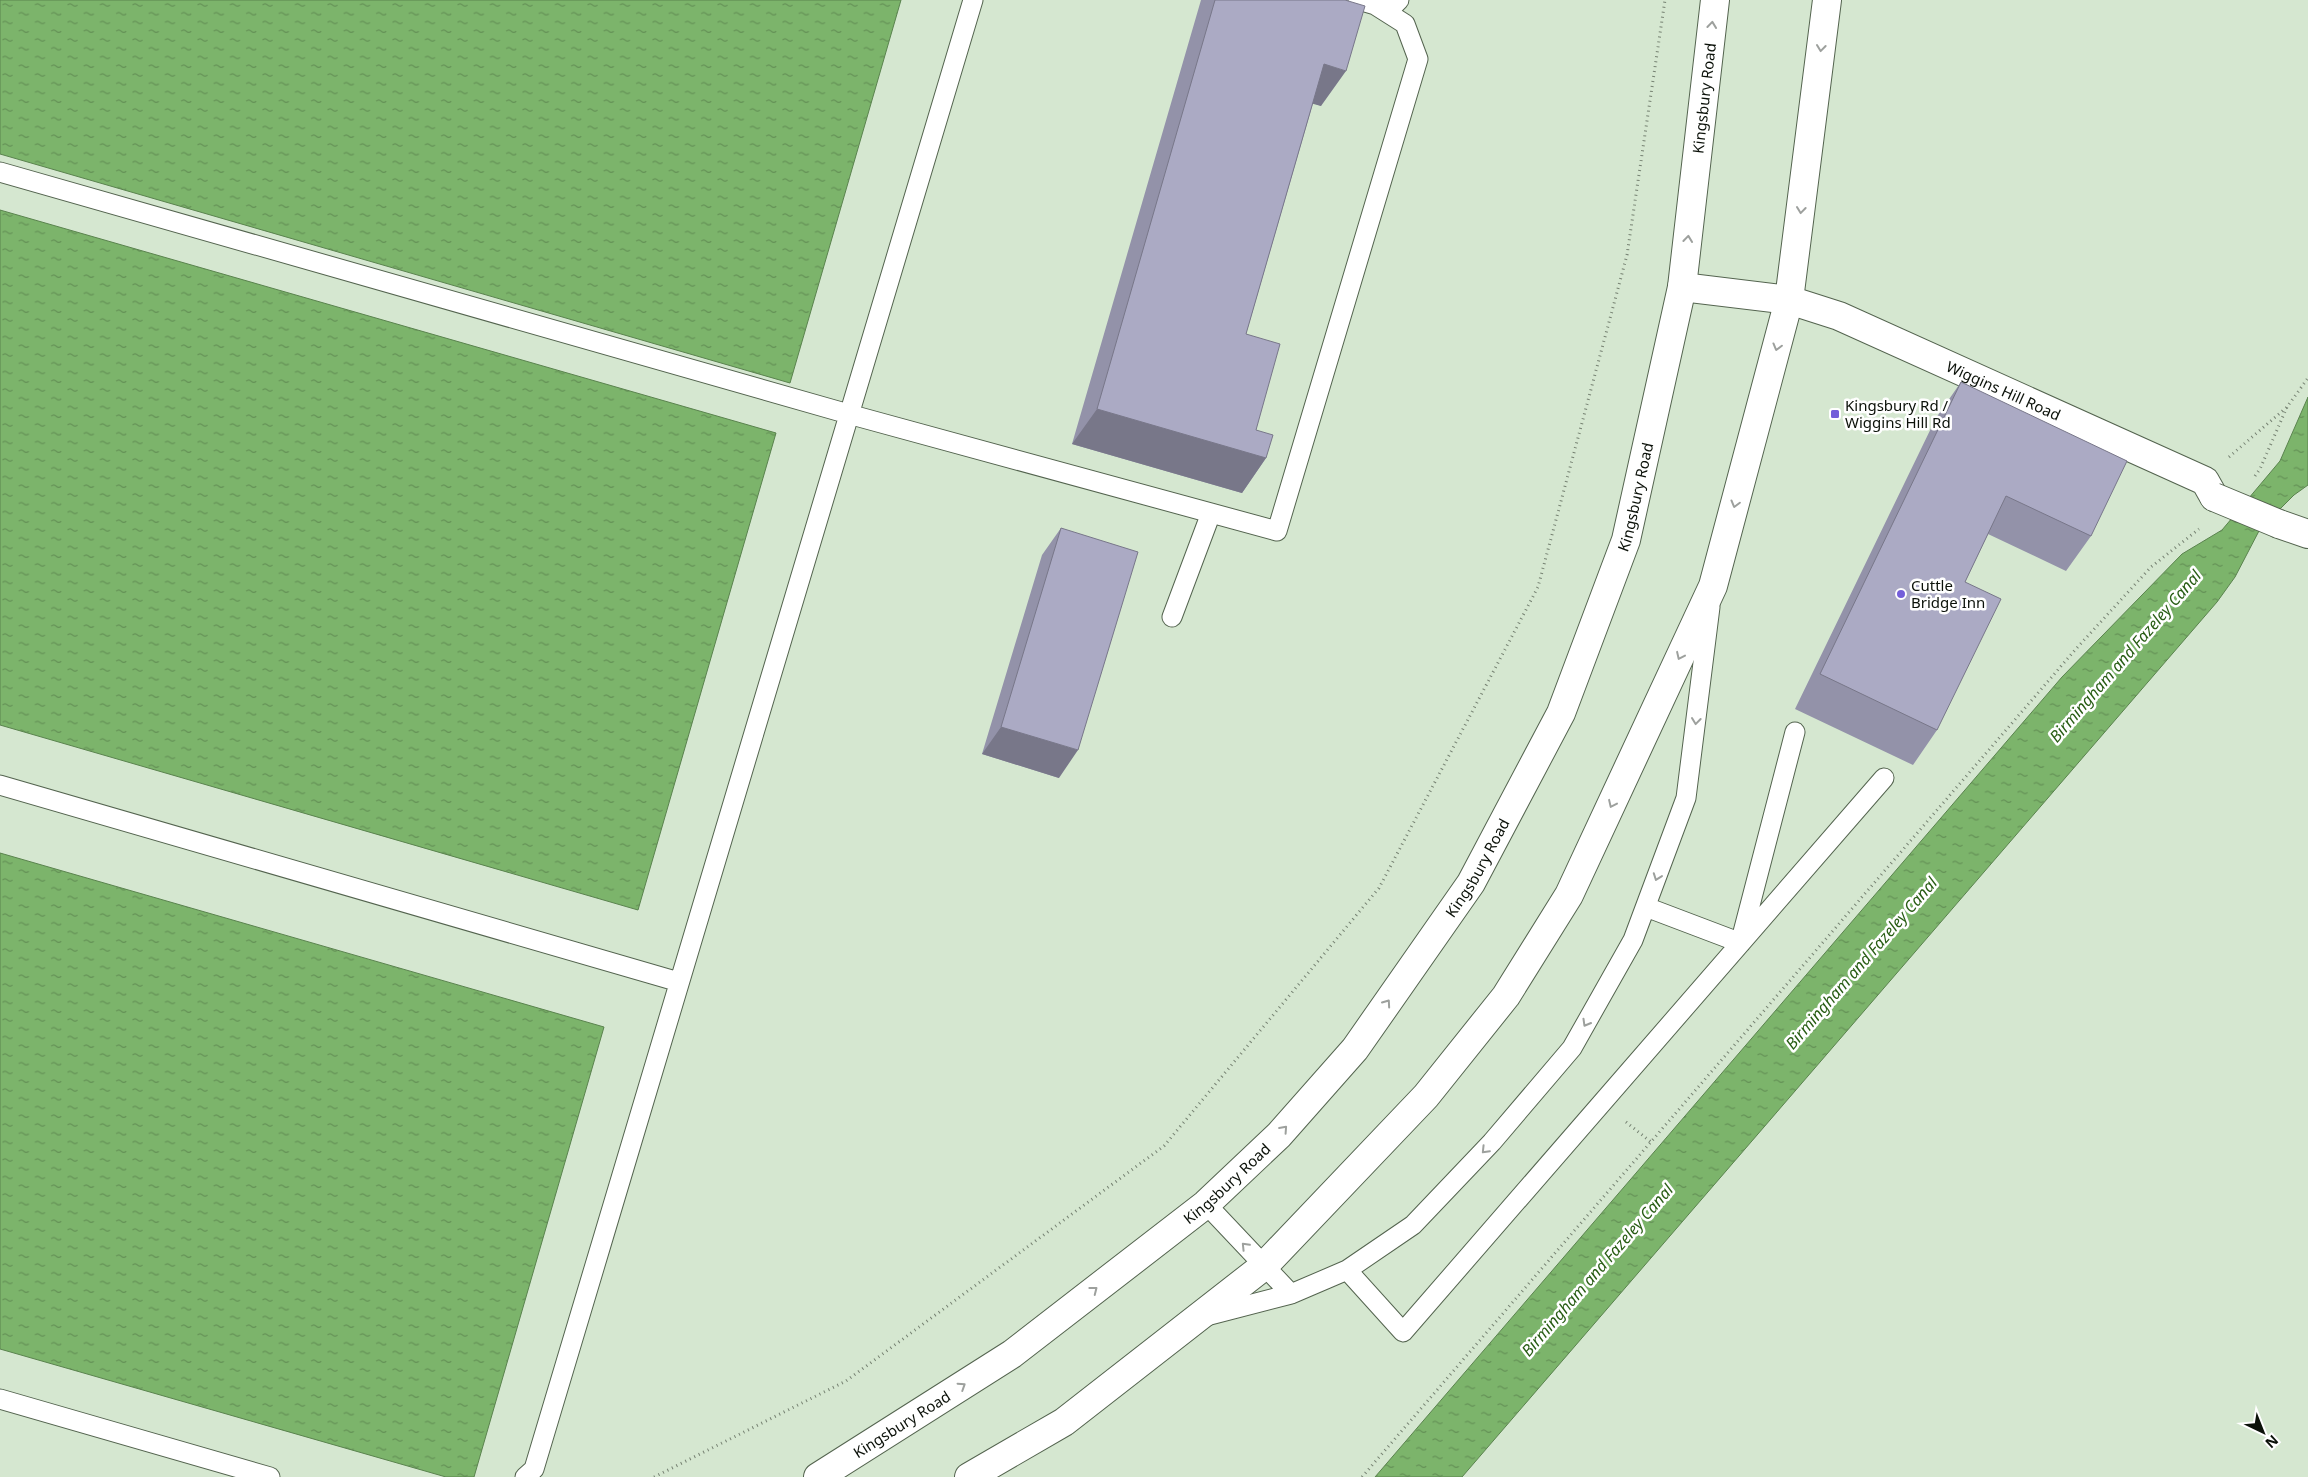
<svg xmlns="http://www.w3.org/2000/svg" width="2308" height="1477" font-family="'Noto Sans',sans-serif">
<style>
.water{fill:url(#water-ripples);stroke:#5a834e}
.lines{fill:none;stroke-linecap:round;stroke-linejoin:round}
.service-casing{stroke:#54644f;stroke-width:21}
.minor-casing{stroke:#54644f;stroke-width:30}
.primary-casing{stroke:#54644f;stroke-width:30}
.path{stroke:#768272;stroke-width:3;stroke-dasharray:1 4;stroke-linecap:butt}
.service{stroke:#fff;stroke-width:19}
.minor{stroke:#fff;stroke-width:28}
.primary{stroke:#fff;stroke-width:28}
.minor-bridge-casing{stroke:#54644f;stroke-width:30;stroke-linecap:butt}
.minor-bridge{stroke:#fff;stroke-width:28}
.wall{fill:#9392a9}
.shaded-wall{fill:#787789}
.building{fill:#abaac4;stroke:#787789}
.oneway{stroke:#9da09d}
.poi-dot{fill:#745ed9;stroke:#fff;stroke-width:2}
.labels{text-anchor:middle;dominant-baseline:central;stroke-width:5;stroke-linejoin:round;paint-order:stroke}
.street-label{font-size:15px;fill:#0b1109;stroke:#fff}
.poi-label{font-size:15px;fill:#0b1109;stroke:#fff;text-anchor:start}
.water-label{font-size:16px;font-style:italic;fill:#285d14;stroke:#fff}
</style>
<defs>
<pattern id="water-ripples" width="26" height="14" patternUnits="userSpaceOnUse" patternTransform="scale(1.25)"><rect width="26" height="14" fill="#7cb46b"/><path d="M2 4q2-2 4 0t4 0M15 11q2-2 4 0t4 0" fill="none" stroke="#649156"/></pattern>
</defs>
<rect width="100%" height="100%" fill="#d5e7d0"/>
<path class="water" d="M0,0H901L790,383L0,154Z
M0,210L776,433L638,910L0,725Z
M2308,397V485L2294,495L2260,529L2235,577L2217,602L1462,1477H1375L2062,677L2182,554L2222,530L2280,461Z
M0,853L604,1027L474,1477H446L0,1349Z"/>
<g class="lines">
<defs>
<path id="service" d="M1387,12L1399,0
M0,172L852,415L1277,531L1418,59L1405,24L1375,5L1358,0
M1172,617L1211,513
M0,785L679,982
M1646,907L1741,943
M1741,940L1795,732
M1206,1204L1291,1294
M1347,1270L1403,1332L1884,778
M1206,1316L1291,1294L1347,1270L1413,1225L1492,1142L1572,1048L1633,940L1686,798L1710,607
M0,1399L270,1477
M525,1477L534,1469C680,979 830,490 973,0"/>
<g id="minor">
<path id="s1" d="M1682,287L1789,300L1839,316L2205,481L2214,497"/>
<path d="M2279,524L2308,534"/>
</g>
<g id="primary">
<path id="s2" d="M818,1477L1012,1354L1206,1204L1279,1135L1355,1049L1471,883L1561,713L1626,540L1682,287L1715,0"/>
<path d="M969,1477L1064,1422L1264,1266L1426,1096L1506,996L1569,895L1713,586L1789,300L1827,0"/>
</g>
</defs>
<use href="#service" class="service-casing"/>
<use href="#minor" class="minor-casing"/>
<use href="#primary" class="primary-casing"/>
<path class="path" d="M2229,457L2287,407L2308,378
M2255,476L2260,469L2287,407
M1626,1122L1651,1142
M654,1477L846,1381L1164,1146L1379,888L1538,587L1627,255L1665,0
M1362,1477L2075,650L2151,567L2199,529"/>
<use href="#service" class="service"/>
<use href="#minor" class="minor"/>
<use href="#primary" class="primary"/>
<defs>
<path id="minor-bridge" d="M2214,497L2279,524"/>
</defs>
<use href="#minor-bridge" class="minor-bridge-casing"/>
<use href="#minor-bridge" class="minor-bridge"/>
</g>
<path class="wall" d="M1201,0H1345L1321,106L1313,103L1246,334L1256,430L1266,458L1242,493L1072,444Z
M1961,382L2091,536L2066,571L1988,534L1965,582L1937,730L1913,765L1795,709L1936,418Z
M1061,528L1059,778L982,754L1042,555Z"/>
<path class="shaded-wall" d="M1324,64L1346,71L1321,106L1299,100Z
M1097,409L1266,458L1242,493L1072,444Z
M1001,727L1078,750L1059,778L982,754Z"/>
<path class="building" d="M1215,0H1345L1365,6L1346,71L1324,64L1246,334L1280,344L1256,430L1273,435L1266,458L1097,409Z
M1961,382L2127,461L2091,536L2006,496L1965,582L2001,599L1937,730L1820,674Z
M1061,528L1138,552L1078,750L1001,727Z"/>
<defs><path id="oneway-chevron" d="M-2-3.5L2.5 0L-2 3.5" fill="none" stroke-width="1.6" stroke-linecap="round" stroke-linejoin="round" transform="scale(1.25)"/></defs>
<g class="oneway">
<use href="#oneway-chevron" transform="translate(1712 25) rotate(-84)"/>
<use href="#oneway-chevron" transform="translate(1821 48) rotate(97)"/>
<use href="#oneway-chevron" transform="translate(1801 210) rotate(97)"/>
<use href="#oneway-chevron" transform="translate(1688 239) rotate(-84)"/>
<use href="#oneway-chevron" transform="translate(1777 347) rotate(105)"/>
<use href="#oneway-chevron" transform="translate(1735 504) rotate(105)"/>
<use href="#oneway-chevron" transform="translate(1680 656) rotate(115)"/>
<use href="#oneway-chevron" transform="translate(1696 721) rotate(97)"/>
<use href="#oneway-chevron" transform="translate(1612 804) rotate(115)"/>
<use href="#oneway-chevron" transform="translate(1657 877) rotate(110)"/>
<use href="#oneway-chevron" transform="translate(1387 1003) rotate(-55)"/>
<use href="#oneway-chevron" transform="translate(1586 1023) rotate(120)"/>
<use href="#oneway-chevron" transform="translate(1284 1129) rotate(-48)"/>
<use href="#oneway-chevron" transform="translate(1485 1150) rotate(134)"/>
<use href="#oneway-chevron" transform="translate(1245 1246) rotate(-134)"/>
<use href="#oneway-chevron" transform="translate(1094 1290) rotate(-38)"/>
<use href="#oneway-chevron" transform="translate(962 1386) rotate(-33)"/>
</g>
<g class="poi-dot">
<rect x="1830" y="409" width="10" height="10" rx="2.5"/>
<circle cx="1901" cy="594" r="5"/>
</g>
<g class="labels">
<g class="street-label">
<text stroke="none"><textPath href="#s2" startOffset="1719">Kingsbury Road</textPath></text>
<text stroke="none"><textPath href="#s1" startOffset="341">Wiggins Hill Road</textPath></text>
<text stroke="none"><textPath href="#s2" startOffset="1314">Kingsbury Road</textPath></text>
<text stroke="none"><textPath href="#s2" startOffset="909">Kingsbury Road</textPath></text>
<text stroke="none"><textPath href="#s2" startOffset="504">Kingsbury Road</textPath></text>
<text stroke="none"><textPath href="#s2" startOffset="99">Kingsbury Road</textPath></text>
</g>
<g class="poi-label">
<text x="1845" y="405">Kingsbury Rd /<tspan x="1845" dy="17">Wiggins Hill Rd</tspan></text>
<text x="1911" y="585">Cuttle<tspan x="1911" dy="17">Bridge Inn</tspan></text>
</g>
<g class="water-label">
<text transform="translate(2125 656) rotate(-49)">Birmingham and Fazeley Canal</text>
<text transform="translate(1861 963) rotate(-49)">Birmingham and Fazeley Canal</text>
<text transform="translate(1597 1270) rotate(-49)">Birmingham and Fazeley Canal</text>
</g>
</g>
<g transform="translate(2263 1432) rotate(137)" stroke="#ffffff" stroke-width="4" paint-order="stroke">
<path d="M0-4L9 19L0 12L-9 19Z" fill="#0b1109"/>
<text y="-8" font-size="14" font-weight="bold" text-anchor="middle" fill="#0b1109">N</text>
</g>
</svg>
